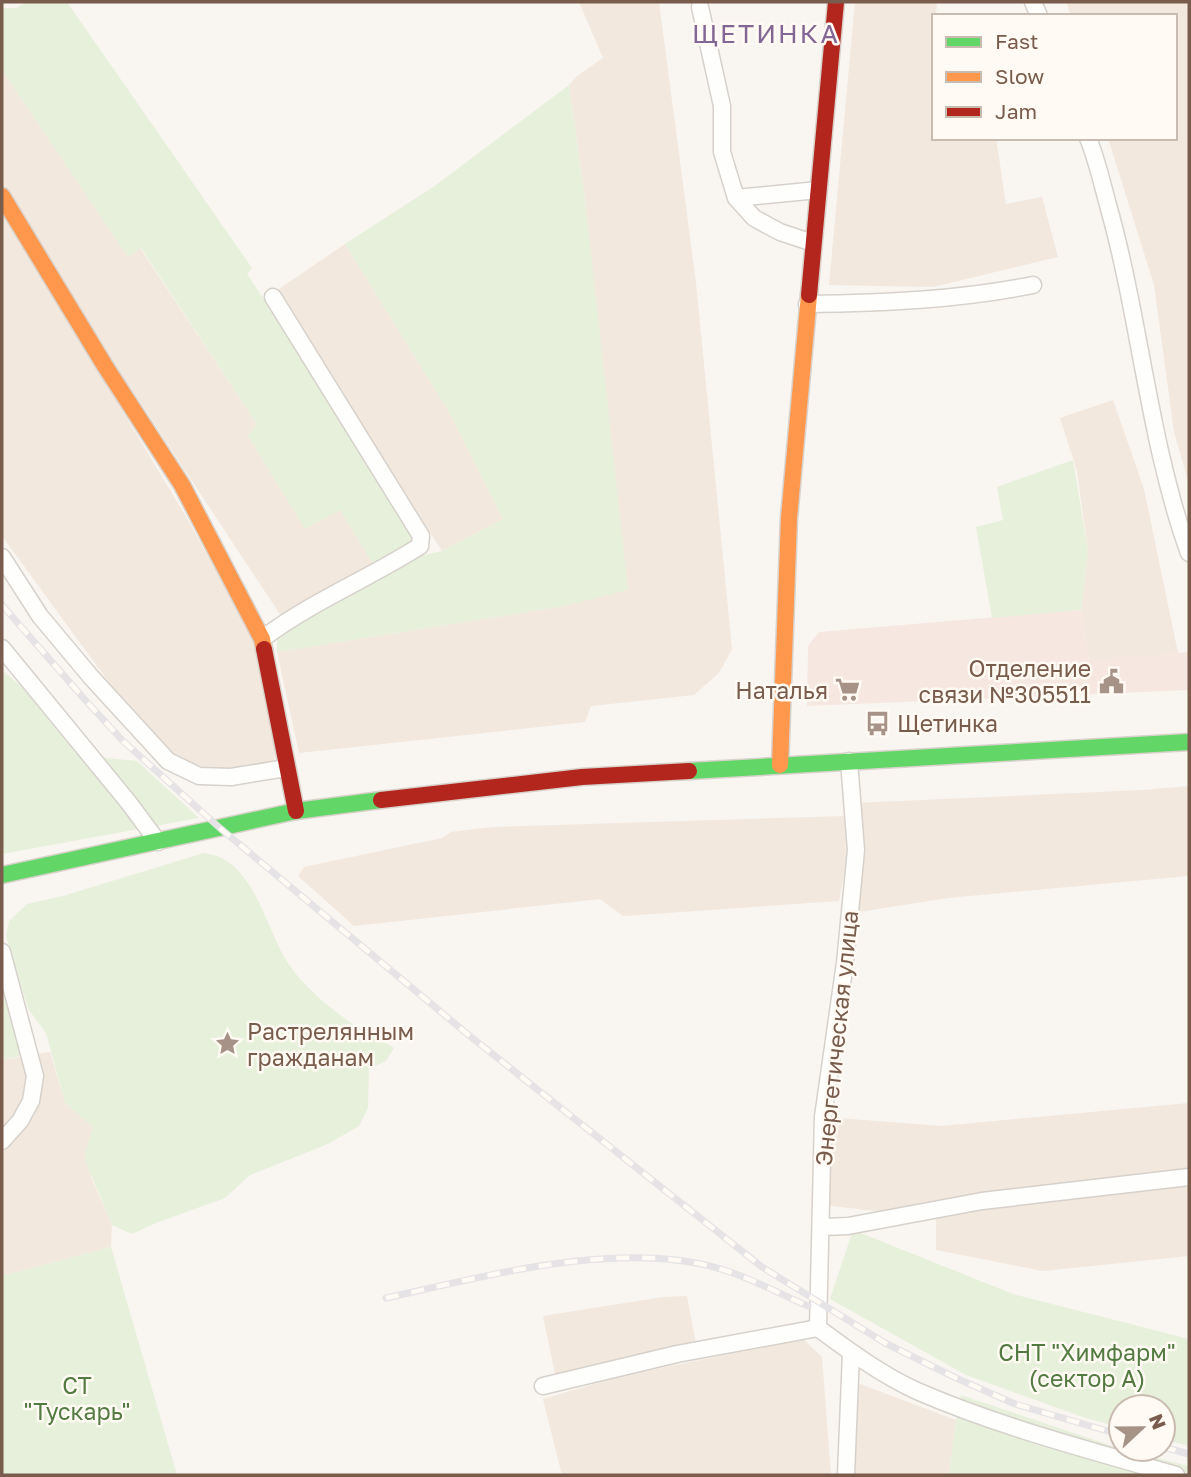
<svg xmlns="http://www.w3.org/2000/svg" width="1191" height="1477" font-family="'Golos Text',sans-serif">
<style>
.residential{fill:#f2e8de}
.commercial{fill:#f6e8e1}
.green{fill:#e7f0db}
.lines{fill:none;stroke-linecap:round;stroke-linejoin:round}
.street-casing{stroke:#d7d1cb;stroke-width:19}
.fast-casing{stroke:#d9d2cb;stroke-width:19}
.slow-casing{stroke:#d9d2cb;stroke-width:19}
.jam-casing{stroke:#d9d2cb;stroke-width:19}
.street{stroke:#fefefd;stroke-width:16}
.fast{stroke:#63d668;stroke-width:16}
.slow{stroke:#ff974d;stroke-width:16}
.jam{stroke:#b3261e;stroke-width:16}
.rail-casing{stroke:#e6e3e7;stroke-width:7}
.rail{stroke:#fffaf3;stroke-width:4.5;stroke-dasharray:13;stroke-linecap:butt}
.labels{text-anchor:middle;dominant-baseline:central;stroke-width:5;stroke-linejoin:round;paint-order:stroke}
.poi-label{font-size:23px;fill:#7a5c4d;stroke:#fffaf3;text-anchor:end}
.street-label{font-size:23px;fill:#7a5c4d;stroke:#fffaf3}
.park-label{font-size:23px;fill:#537a41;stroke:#fffaf3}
.quarter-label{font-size:26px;letter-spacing:2px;fill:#846695;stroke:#fffaf3}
</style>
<rect width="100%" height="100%" fill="#f9f5f0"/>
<path class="residential" d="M579,2H659L696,283L732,649L719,673L694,695L591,706L585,722L299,753L277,652L564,606L586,207L569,85L577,76L603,58Z
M855,2H937L931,77H934V138H996L1006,204L1042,197L1058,257L933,287L829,285Z
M1066,2H1189V484L1174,432L1154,285L1108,138H1175V16H1071Z
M2,70L128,256L140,248L257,424L248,436L305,528L340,509L376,569L283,619L117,367L2,185Z
M2,212L181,508L249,629L279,741L274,763L226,770L193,767L169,754L124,703L2,536Z
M345,244L449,412L503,519L442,551L276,291Z
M1113,400L1144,489L1178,653L1089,661L1081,610L1088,551L1077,471L1060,418Z
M1189,786V876L948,898L853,913L855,803L1143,790Z
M845,816L846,862L839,901L623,916L600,899L354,926L298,876L304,867L442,838L451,832L493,827Z
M50,1052L65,1103L93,1127L91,1177L112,1225L111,1247L2,1276V1060Z
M1189,1103V1256L1043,1271L936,1250V1218L823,1205L825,1117L941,1126Z
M687,1296L696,1344L556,1379L543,1316L663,1297Z
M803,1339L822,1357L831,1475H562L543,1399L622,1376Z
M855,1382L956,1420L949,1475H852Z"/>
<path class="commercial" d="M1081,610L1089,660L1189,652V690L807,706L808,646L819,632Z"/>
<path class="green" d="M27,2H67L252,268L247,274L319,382L416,541L376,569L340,510L305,529L248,436L257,424L141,248L128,257L2,70V8H16Z
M569,85L586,207L628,590L564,606L277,652V637L296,621L420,556L442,551L503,519L449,412L345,244L436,185Z
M1073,460L1088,551L1081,610L992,618L976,527L1003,520L997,487Z
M2,670L23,688L77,755L137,761L199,818L2,854Z
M204,853C253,858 265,926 286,960C303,988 335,1012 361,1030C372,1037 384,1041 394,1048L386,1061L369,1069L368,1108L359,1126L328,1144L250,1175L225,1198L156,1223L132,1234L112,1225L84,1158L93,1127L65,1103L46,1033L29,1010L16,970L6,936L9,921L27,904L63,896Z
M2,984L21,1056L2,1060Z
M853,1230L1013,1294L1189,1339V1446L1163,1439V1407H1121V1428L1080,1416L966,1375L830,1299Z
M111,1247L177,1475H2V1276Z
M961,1395L1121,1449L1189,1466V1475H949L956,1420Z"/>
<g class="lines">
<defs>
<path id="street" d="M1033,2L1039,16
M700,7L722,106V152L736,198L754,218L780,232L813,243
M1088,138C1097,160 1102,183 1108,205C1140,318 1149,443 1189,553
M736,198L818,190
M807,304C883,303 957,300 1033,285
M2,557L40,616L91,677L168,761L199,776L231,777L286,768
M262,639C311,602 368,579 420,546L421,536L273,297
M2,648L129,803L158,842
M2,952L35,1076L31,1101L20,1121L2,1141
M822,1227L848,1226L982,1201L1189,1177
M818,1328L823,1117L845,963L856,850L849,761
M818,1328C849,1351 882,1375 917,1391C1000,1427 1089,1450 1176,1475
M543,1386L677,1354L818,1328
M846,1475L851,1353"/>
<path id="fast" d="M689,771L1189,742
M2,875L296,811L381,800"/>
<path id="slow" d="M2,196L105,366L182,485L262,639L264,649
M780,765L789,518L809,295"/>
<path id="jam" d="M809,295L836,2
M264,649L296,811
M381,800L582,777L689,771"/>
</defs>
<use href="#street" class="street-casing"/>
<use href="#fast" class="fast-casing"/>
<use href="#slow" class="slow-casing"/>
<use href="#jam" class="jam-casing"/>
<use href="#street" class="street"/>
<use href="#fast" class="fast"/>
<use href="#slow" class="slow"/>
<use href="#jam" class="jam"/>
<defs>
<path id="rail" d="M2,605L87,702L123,741L221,829L471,1037L762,1267L885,1343L956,1378L1015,1404L1121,1435
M386,1298C486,1276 624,1238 724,1270C753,1279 780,1294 808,1306
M1163,1447L1189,1454"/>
</defs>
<use href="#rail" class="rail-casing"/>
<use href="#rail" class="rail"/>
</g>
<defs>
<symbol id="civic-bare" viewBox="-9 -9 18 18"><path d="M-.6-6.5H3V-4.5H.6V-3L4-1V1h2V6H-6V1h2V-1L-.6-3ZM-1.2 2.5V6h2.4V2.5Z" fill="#a69286" stroke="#fffaf3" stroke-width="2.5" paint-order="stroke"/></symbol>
<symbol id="supermarket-bare" viewBox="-9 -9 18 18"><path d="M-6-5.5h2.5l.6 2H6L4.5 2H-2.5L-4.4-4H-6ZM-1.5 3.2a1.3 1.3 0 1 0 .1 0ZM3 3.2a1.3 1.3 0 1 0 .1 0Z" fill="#a69286" stroke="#fffaf3" stroke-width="2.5" paint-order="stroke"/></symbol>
<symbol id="bus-bare" viewBox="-9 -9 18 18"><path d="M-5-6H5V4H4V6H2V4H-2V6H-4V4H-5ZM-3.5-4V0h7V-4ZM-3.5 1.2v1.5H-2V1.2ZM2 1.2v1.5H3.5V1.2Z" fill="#a69286" stroke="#fffaf3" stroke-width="2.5" paint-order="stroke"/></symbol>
<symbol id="sight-bare" viewBox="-9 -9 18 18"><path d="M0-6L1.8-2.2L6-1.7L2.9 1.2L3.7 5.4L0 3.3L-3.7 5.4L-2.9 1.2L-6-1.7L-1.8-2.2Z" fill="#a69286" stroke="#fffaf3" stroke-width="2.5" paint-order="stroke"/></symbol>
</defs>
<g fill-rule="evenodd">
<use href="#civic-bare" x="1094" y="664" width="35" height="35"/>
<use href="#supermarket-bare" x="830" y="672" width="35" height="35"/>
<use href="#bus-bare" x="860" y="706" width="35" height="35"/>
<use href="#sight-bare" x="210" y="1026" width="35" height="35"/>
</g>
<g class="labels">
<g class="poi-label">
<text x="1091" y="668">Отделение<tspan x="1091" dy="26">связи №305511</tspan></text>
<text x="828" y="690">Наталья</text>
<text x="897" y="723" text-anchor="start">Щетинка</text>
<text x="247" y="1031" text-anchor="start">Растрелянным<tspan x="247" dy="26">гражданам</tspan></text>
</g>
<g class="street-label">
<text transform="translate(836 1038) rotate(-84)">Энергетическая улица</text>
</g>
<g class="park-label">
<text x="1087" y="1352">СНТ "Химфарм"<tspan x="1087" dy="26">(сектор А)</tspan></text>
<text x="77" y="1385">СТ<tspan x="77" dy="26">"Тускарь"</tspan></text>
</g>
<g class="quarter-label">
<text x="766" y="33">ЩЕТИНКА</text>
</g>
</g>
<rect width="1191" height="1477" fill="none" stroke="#7a5c4d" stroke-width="7"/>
<rect x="932" y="14" width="245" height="126" fill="#fffaf3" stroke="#cabbb1" stroke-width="2"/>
<rect x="946" y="37" width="35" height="10" fill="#63d668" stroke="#cabbb1" stroke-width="2"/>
<text x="995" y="49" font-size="21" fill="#7a5c4d">Fast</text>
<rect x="946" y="72" width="35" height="10" fill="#ff974d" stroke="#cabbb1" stroke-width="2"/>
<text x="995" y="84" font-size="21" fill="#7a5c4d">Slow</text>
<rect x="946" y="107" width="35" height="10" fill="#b3261e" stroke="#cabbb1" stroke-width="2"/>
<text x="995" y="119" font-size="21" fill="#7a5c4d">Jam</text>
<g transform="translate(1142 1428) rotate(68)"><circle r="33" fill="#fffaf3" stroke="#cabbb1" stroke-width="2"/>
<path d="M0-5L12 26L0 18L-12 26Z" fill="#a69286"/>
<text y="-10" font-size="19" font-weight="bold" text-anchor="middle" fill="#7a5c4d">N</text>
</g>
</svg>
